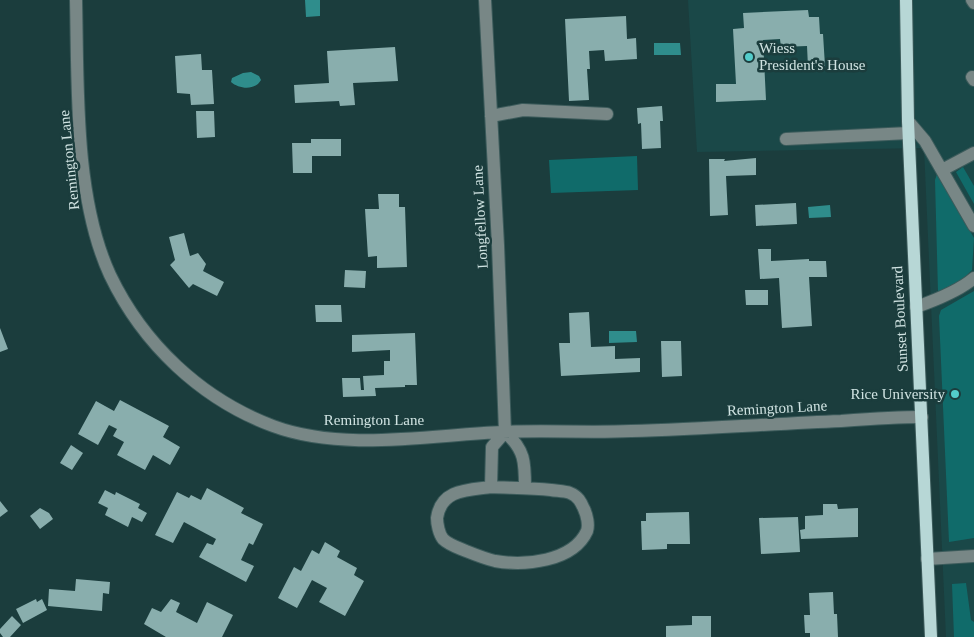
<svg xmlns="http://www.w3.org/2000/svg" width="974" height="637" font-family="Georgia,serif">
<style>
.built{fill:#1a4848}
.green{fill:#106b6a}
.water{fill:#2f8d8c}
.building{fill:#89aead}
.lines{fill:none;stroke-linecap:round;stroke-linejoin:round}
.minor-casing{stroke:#3c5b5b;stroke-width:14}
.major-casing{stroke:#3c5b5b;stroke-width:14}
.minor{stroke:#788786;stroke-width:12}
.major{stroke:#b7d7d6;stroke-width:12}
.poi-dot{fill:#53cdcb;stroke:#1b3d3d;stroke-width:2}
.labels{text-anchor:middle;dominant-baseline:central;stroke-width:5;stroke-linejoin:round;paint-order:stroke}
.poi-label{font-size:15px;fill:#d0e3e2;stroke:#1b3d3d;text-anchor:start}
.street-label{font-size:15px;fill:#d0e3e2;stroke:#1b3d3d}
</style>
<rect width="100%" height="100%" fill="#1b3d3d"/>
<path class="built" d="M688,0H974V637H946L924,148L697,152Z"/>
<path class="green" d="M637,156L638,190L551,193L549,160Z
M963,167L974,186V204L956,172Z
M937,174L974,238L972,270L962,280L938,292L935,180Z
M974,291V538L949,542L939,316L941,310Z
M966,583L971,620L974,622V637H954L952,584Z"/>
<path class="water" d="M305,0H320V16L306,17Z
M654,43H680L681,55H654Z
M251,72L259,76L261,80C255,91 239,89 231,82L232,78L243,73Z
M830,205L831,217L809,218L808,207Z
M609,331H636L637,342L609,343Z"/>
<path class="building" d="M808,10L809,17H819L820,34H823L825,66L808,67L807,46L781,47L780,39L763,40L766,100L716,102V84H736L733,29L744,28L743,13Z
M626,16L627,39L636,38L637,59L605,61L604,50L589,51L590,69H587L589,100L569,101L565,19Z
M395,47L398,81L353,83L355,105L340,106L339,101L295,103L294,85L329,83L327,51Z
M201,54L202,70H212L214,104L191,105L190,94L177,93L175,56Z
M662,106L663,121H660L661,148L642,149L641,123L638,124L637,108Z
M196,111H214L215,137L197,138Z
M311,139H341V156H312V173H293L292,143H311Z
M756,158V175L726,176L728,215L710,216L709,159H725L724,161Z
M378,194H399V207H405L407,267L377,268V256L368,257L365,209H379Z
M796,203L797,224L756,226L755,205Z
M184,233L190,256L198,253L206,264L203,271L224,282L217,296L193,284L189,288L170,265L175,260L169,237Z
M758,249H771V261L809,259V261H826L827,277H809L812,326L782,328L779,278L760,279Z
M345,270L366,271L365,288L344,287Z
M745,290H768V305H746Z
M315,305H341L342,322H316Z
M589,312L591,347L615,346V359L640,358V372L561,376L559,343H570L569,313Z
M0,328L8,349L0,352Z
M415,333L417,385H405V387L375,388L376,396L343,397L342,378H360L361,390H364L363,376L384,375V361H390V350L352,352V335Z
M661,341H681L682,376L662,377Z
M120,400L169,426L163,437L180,447L170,465L153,455L145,470L117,455L124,442L113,436L117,429L109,425L98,445L78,434L96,401L114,411Z
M71,445L83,453L72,470L60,463Z
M207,488L244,508L241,513L263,524L253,545L249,543L241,560L254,566L246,582L199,557L207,543L213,545L216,539L184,522L173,543L155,535L177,492L189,498L191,495L201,500Z
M105,490L115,495L116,492L140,504L138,508L147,513L142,522L132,517L128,527L105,515L108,508L98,503Z
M0,501L8,511L0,517Z
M823,504H837L838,509L858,508V537L801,539L800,530L805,529V516L823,515Z
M40,508L49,513L53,519L40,529L30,516Z
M689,512L690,544H667V549L642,550L641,521H646V513Z
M798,517L800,552L761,554L759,518Z
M325,542L340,551L337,557L357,568L354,575L364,581L345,616L319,602L327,588L312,580L297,608L278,598L294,567L301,571L312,550L319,554Z
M76,579L110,582L109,594L103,593L102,611L48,606L49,589L75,591Z
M833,592L834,614H837L838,637H810V633H805L804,615H810L809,593Z
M36,599L37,602L42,599L47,610L23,623L16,609Z
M171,599L180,603L176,612L197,623L207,602L233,615L222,637H166L144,624L152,608L161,612Z
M12,616L21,625L10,637H3L0,633V629Z
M692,616H711V637H666V626L692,625Z"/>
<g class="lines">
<defs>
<path id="minor" d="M76,0C78,86 74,197 110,275C143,344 201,399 273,426C343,452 430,435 503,432C546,430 589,433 631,431C701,429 771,424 841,421C868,419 895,417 922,417
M485,0L498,245L505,432
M972,0L974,3
M972,77L974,80
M491,116L523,110L607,114
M908,121L925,141L974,226
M786,139L909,133
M942,170L974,153
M916,307C933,301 960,290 974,278
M505,432C525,450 525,462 525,488
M491,487C511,488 531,488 551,490C557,491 565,491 570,493C578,496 581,502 584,509C587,515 589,525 587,531C573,562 524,566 495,561C486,559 476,555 466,551C459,548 449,545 443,539C439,534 437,524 437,518C441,489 468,490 491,487Z
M491,487L492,447L505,432
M927,559L974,556"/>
<path id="major" d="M906,0L908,121L931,637"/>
</defs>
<use href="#minor" class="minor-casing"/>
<use href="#major" class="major-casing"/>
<use href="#minor" class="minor"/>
<use href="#major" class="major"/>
</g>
<g class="poi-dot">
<circle cx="749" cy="57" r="5"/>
<circle cx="955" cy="394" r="5"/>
</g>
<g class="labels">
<g class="poi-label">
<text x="759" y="48">Wiess<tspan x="759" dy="17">President's House</tspan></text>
<text x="945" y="394" text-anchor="end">Rice University</text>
</g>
<g class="street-label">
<text transform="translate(69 160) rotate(-96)">Remington Lane</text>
<text transform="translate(480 217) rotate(-93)">Longfellow Lane</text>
<text transform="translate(900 319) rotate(-93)">Sunset Boulevard</text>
<text transform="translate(777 408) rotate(-3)">Remington Lane</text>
<text x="374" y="420">Remington Lane</text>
</g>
</g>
</svg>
